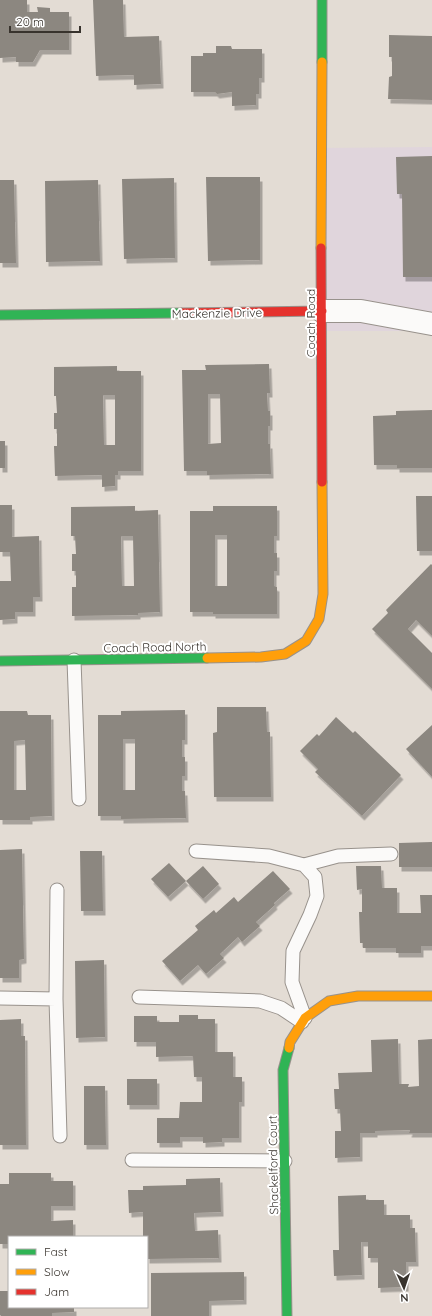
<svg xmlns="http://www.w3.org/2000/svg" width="432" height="1316" font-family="Quicksand,sans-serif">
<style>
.commercial{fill:#e0d5dc}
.building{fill:#8c8780;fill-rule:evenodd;filter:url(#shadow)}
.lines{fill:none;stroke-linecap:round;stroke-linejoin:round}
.lane-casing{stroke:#98928c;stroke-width:15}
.street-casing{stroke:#98928c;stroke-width:24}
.fast-casing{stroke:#98928c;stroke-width:11}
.slow-casing{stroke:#98928c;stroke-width:11}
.jam-casing{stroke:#98928c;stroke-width:11}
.lane{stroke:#fbfaf9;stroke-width:13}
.street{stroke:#fbfaf9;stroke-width:22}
.fast{stroke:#30b455;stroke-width:9}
.slow{stroke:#ff9f0a;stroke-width:9}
.jam{stroke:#e5322d;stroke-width:9}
.labels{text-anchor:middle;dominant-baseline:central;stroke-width:4;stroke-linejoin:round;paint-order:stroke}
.street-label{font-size:12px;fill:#38332d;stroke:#fff}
</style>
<defs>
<filter id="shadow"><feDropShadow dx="2.5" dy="4.5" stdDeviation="0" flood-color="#0004"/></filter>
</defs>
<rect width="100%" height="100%" fill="#e3dcd4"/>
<path class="commercial" d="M432,147V331H320L318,148Z"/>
<path class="building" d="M0,0H27V12H38L37,7L50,8V12H69V50H40L33,62H16V57L0,58Z
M93,0H123L124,37L159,36L161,84L134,85V75L96,76Z
M389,35L432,36V100L388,99L389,77L392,76V57H389Z
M216,46H231L232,49H262V78H259V94H256V105L232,106V92L217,94L215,92H191V56H203V53H216Z
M432,156V277H403L402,194H397L396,157Z
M206,177H260V260L208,261Z
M174,178L175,258L124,259L122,179Z
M0,180H14L16,263H0Z
M98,180L100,261L46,262L45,181Z
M269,364L270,393H267L268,411H270V426H268V444H270L271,474L207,475V471H184L182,370H206L205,365ZM208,394H220L221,443L208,444Z
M117,366V371H141V471H118V475H115V486L102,487V475L55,476L54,446H57V429H54V413H57L56,396H54V367ZM103,395H115V445H104Z
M432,410V468H397V465H374L373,416L396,415V411Z
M0,441H5V468H0Z
M416,496H432V551H417Z
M0,505H12V537L39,536L40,597H33V612H15V619L0,620V581H11L10,552H0Z
M135,506V511L158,510L160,612L138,613V615L72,616V587H76V571H72V554H76L75,536H71V507ZM121,536H133L134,586H122Z
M213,506H277V536H274V553H277V571H274V586L277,587V614H213V612H190V511H213ZM215,535H227V586H215Z
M431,564L432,565V636L416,620L408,629L432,653V689L372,629L388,613L386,610Z
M217,707H266L267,732H270L271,797H214L213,733L217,732Z
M185,710V740H182V757H185V776H182V791H185L186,818L121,819V816H98V715H121V711ZM123,739H135V790H123Z
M0,711H27L28,715H51L52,816L30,817V820H0ZM25,740L26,790H14V741Z
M336,717L353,733L355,731L401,775L362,816L315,772L318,769L300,751L317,734L319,736Z
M432,725V777L406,749Z
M432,842V867H399V843Z
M22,849L24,959L19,960V978H0V850Z
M80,851H102L103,911H81Z
M169,863L186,881L203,866L219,884L203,899L186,881L168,897L151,879Z
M356,866H381L382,888H397V913H421L420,895H432V946H421V953H396V948H363V943H360L359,912H362V889L357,890Z
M273,871L290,889L274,903L275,905L256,922L260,926L242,942L238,937L220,954L224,958L206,974L198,965L180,981L162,961L198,930L195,926L214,910L216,913L234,897L238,902Z
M104,960L105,1037L76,1038L75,961Z
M179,1015H198V1019H215V1052H233V1077H242V1102H239V1138H222V1142L203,1143V1137H180V1143H157V1118H179L180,1102H202V1077H194L193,1056L156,1057V1042H134V1016H157V1022H179Z
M21,1019V1036H25L26,1145H0V1020Z
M398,1039L399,1084H409L408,1087L419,1086L418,1040L432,1039V1133H409L410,1130L375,1131V1133H360V1157L335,1158V1131H341L340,1109H335L334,1089H339L338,1073L372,1072L371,1040Z
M127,1079H157V1105H127Z
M84,1086H105L106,1145H84Z
M9,1173H51V1181H73V1206H51V1221L73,1220V1237H9V1244H0V1184H9Z
M220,1178L221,1212L194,1213L195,1231L218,1230L219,1258L147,1259V1237H143V1212L129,1213L128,1190H143V1186L186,1185V1179Z
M366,1195V1200H384V1215H410V1228H415L416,1262H406V1287L378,1288V1258H368V1242H361L362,1275L334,1276L333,1250H339L338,1196Z
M244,1272V1300L209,1301V1316H151V1273Z
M0,1291H9V1307H74V1312L52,1313V1316H1L0,1315Z"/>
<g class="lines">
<defs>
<path id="lane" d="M74,660L79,799
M196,851L269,856L304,865L315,877L317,896L310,915L293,951L292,982L305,1018
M304,865L338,856L391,854
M139,997L260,1001L281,1008L302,1022
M0,998L56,999L57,890
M56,999L60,1136
M132,1160L285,1161"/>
<path id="street" d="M322,311H361L432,324"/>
<path id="fast" d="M322,62V0
M0,315L181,313
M0,661L207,658
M287,1316L283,1070L289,1048"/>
<path id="slow" d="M321,248L322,62
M207,658L261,657L285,654L306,641L319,619L323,594L322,482
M289,1048L290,1042L305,1018L329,1001L358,996H432"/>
<path id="jam" d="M321,248L322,482
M181,313L322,311"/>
</defs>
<use href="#lane" class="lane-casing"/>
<use href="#street" class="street-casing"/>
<use href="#fast" class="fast-casing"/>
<use href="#slow" class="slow-casing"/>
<use href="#jam" class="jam-casing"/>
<use href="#lane" class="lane"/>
<use href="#street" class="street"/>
<use href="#fast" class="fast"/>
<use href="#slow" class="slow"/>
<use href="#jam" class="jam"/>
</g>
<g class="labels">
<g class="street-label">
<text transform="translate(217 313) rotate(-1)">Mackenzie Drive</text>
<text transform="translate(310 323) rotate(-90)">Coach Road</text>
<text transform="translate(155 647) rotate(-1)">Coach Road North</text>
<text transform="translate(273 1165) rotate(-91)">Shackelford Court</text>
</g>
</g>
<rect x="8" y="1236" width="140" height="72" fill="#ffffff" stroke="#afadab"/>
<rect x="16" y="1249" width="20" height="6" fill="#30b455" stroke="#afadab"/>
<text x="44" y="1256" font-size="12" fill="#38332d">Fast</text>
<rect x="16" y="1269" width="20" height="6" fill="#ff9f0a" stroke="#afadab"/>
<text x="44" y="1276" font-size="12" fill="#38332d">Slow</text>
<rect x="16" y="1289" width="20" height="6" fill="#e5322d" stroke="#afadab"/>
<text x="44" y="1296" font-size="12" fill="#38332d">Jam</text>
<g transform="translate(404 1288) rotate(177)" stroke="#ffffff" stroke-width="3" paint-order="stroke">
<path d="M0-3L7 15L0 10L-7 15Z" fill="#38332d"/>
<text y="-6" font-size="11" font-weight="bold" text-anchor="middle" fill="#38332d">N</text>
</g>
<path d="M10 26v6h70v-6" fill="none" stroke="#38332d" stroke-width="2"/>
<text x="16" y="26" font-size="12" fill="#38332d" stroke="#ffffff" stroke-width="3" paint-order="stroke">20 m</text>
</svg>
